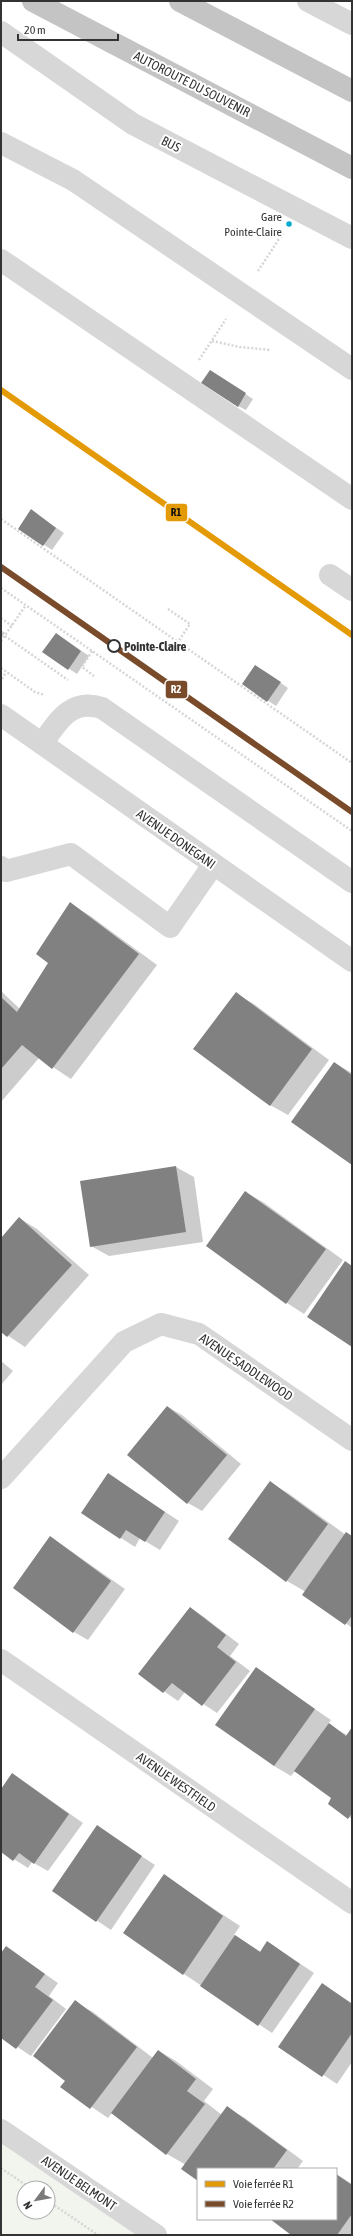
<svg xmlns="http://www.w3.org/2000/svg" width="353" height="2236" font-family="'Asap Condensed',sans-serif">
<style>
.green{fill:#f1f5ed;fill-rule:evenodd}
.shadow{fill:#0003}
.building{fill:#818181}
.lines{fill:none;stroke-linecap:round;stroke-linejoin:round}
.path{stroke:#d6d6d6;stroke-width:2.5;stroke-dasharray:2 2;stroke-linecap:butt}
.minor{stroke:#d7d7d7;stroke-width:22}
.highway{stroke:#c4c4c4;stroke-width:22}
.rail-1-casing{stroke:#fff;stroke-width:9}
.rail-2-casing{stroke:#fff;stroke-width:9}
.rail-1{stroke:#e39a05;stroke-width:6}
.rail-2{stroke:#7a4b2a;stroke-width:6}
.bus-dot{fill:#00a9ce;stroke:#fff;stroke-width:1.5}
.stop-dot{fill:#fff;stroke:#333;stroke-width:2}
.labels{text-anchor:middle;dominant-baseline:central;stroke-width:4;stroke-linejoin:round;paint-order:stroke}
.bus-label{font-size:12px;fill:#333;stroke:#fff;text-anchor:end}
.street-label{font-size:13px;fill:#333;stroke:#fff}
.stop-label{font-size:13px;font-weight:bold;fill:#333;stroke:#fff;text-anchor:start}
.line-badge{stroke:#fff;stroke-width:1.5}
.badge-label{font-size:11px;text-anchor:middle;font-weight:bold;fill:#fff}
.pale-badge-label{font-size:11px;text-anchor:middle;font-weight:bold;fill:#111}
</style>
<rect width="100%" height="100%" fill="#fff"/>
<path class="green" d="M1,2125L160,2235H1ZM24,2188H48V2212H24Z"/>
<path class="shadow" d="M218,376L253,399L246,410L238,406Z
M32,511L64,533L52,550L19,528Z
M1,630L5,633L1,638Z
M64,639L89,656L77,674L44,652Z
M264,671L288,688L276,706L243,684Z
M70,904L89,915L157,965L71,1079L39,1058L1,1102V991L20,1009L50,962Z
M236,994L254,1004L329,1060L288,1115L270,1105Z
M335,1063L352,1073V1164Z
M176,1167L194,1177L203,1242L109,1256L91,1246Z
M245,1192L263,1202L343,1260L304,1314L287,1303L207,1246Z
M19,1218L37,1229L89,1275L25,1347L1,1331V1239Z
M1,1361L13,1371L1,1385Z
M168,1407L182,1415L241,1464L202,1511L188,1503Z
M108,1474L179,1521L160,1550L140,1538L135,1547L82,1513Z
M270,1483L288,1493L346,1535L352,1537V1628L306,1592L287,1581L229,1538Z
M51,1537L125,1589L88,1640L74,1632Z
M190,1608L204,1617L239,1644L230,1656L250,1671L217,1713L185,1692L178,1701L139,1674Z
M256,1669L331,1720L328,1724L347,1735L352,1729V1820L333,1798L296,1770L291,1776L274,1766Z
M13,1774L83,1823L48,1871L32,1862L28,1868L1,1851V1791Z
M97,1827L155,1865L111,1930L53,1891Z
M164,1876L240,1926L234,1935L261,1952L268,1942L314,1973L272,2033L184,1974Z
M6,1947L58,1983L49,1996L66,2009L31,2056L1,2036V1954Z
M322,1984L352,2003V2062L337,2084L280,2046Z
M75,2002L93,2012L153,2058L159,2051L176,2061L213,2089L204,2101L222,2115L227,2108L245,2118L303,2161L297,2169H198V2180L186,2165L167,2154L112,2113L108,2118L62,2087L67,2081Z
M336,2174L352,2184V2235H293L271,2219H336Z"/>
<path class="building" d="M210,370L246,393L238,407L201,383Z
M31,509L56,528L43,546L18,529Z
M56,633L81,651L68,670L42,652Z
M255,665L281,682L267,702L242,684Z
M70,902L139,954L52,1069L22,1045L1,1069V997L17,1012L48,963L36,954Z
M236,992L312,1049L270,1106L193,1049Z
M334,1062L352,1075V1165L291,1122Z
M176,1166L186,1232L90,1247L80,1181Z
M245,1191L326,1249L286,1304L206,1246Z
M19,1217L72,1265L7,1337L1,1332V1238Z
M345,1261L352,1266V1347L307,1317Z
M167,1406L227,1455L187,1504L127,1455Z
M108,1473L165,1512L145,1542L126,1530L120,1539L81,1513Z
M270,1481L328,1524L286,1582L228,1539Z
M346,1532L352,1536V1618L351,1617L345,1625L302,1595Z
M50,1536L111,1581L73,1633L13,1588Z
M190,1607L226,1635L217,1647L236,1662L202,1706L172,1683L163,1693L138,1674Z
M256,1667L315,1709L274,1766L215,1725Z
M329,1723L346,1736L352,1727V1813L348,1819L328,1804L331,1798L294,1771Z
M12,1773L69,1814L34,1864L19,1853L13,1861L1,1852V1789Z
M97,1825L142,1856L96,1922L52,1891Z
M164,1874L223,1916L183,1975L123,1933Z
M235,1935L260,1952L267,1941L300,1964L258,2026L200,1986Z
M6,1946L45,1974L35,1987L53,2000L16,2049L1,2038V1953Z
M322,1983L352,2004V2033L322,2077L278,2047Z
M75,2000L137,2047L90,2109L60,2087L65,2081L33,2056Z
M158,2050L196,2079L187,2091L205,2104L166,2155L111,2113Z
M227,2106L287,2150L273,2169H198V2181L181,2169Z
M336,2174L352,2185V2214L337,2235H291L270,2219H336Z"/>
<g class="lines">
<path class="path" d="M258,271L283,233
M212,341L240,347L270,350
M199,360L226,319
M1,519L352,763
M1,588L352,831
M168,609L190,624L178,642
M1,618L12,626
M5,636L68,680
M1,641L26,605
M92,651L82,667L94,676
M1,668L35,692L45,695
M2,679L6,672
M1,2168L30,2188
M48,2201L98,2235"/>
<path class="minor" d="M308,1L352,24
M1,32L133,124L352,238
M1,143L73,180L352,369
M1,260L352,499
M330,575L352,590
M1,715L352,961
M42,744C58,721 71,698 102,708L352,882
M1,867L6,871L71,854L170,927L213,865
M1,1478L124,1342L161,1324L199,1334L352,1440
M1,1660L352,1903
M1,2130L156,2235"/>
<path class="highway" d="M33,1L352,168
M180,1L352,91"/>
<defs>
<path id="rail-1" d="M1,390L352,635"/>
<path id="rail-2" d="M1,567L352,812"/>
</defs>
<use href="#rail-1" class="rail-1-casing"/>
<use href="#rail-2" class="rail-2-casing"/>
<use href="#rail-1" class="rail-1"/>
<use href="#rail-2" class="rail-2"/>
</g>
<circle class="bus-dot" cx="289" cy="224" r="3.5"/>
<circle class="stop-dot" cx="114" cy="646" r="6"/>
<g class="labels">
<g class="bus-label">
<text x="282" y="217">Gare<tspan x="282" dy="15">Pointe-Claire</tspan></text>
</g>
<g class="street-label">
<text transform="translate(192 84) rotate(27)">AUTOROUTE DU SOUVENIR</text>
<text transform="translate(171 144) rotate(27)">BUS</text>
<text transform="translate(176 839) rotate(35)">AVENUE DONEGANI</text>
<text transform="translate(246 1367) rotate(34)">AVENUE SADDLEWOOD</text>
<text transform="translate(176 1782) rotate(35)">AVENUE WESTFIELD</text>
<text transform="translate(79 2183) rotate(34)">AVENUE BELMONT</text>
</g>
<g class="stop-label">
<text x="124" y="646">Pointe-Claire</text>
</g>
</g>
<g class="line-badge">
<rect x="165" y="503" width="23" height="19" rx="4" fill="#e39a05"/>
<rect x="165" y="680" width="23" height="19" rx="4" fill="#7a4b2a"/>
</g>
<g class="badge-label">
<text x="176" y="693">R2</text>
</g>
<g class="pale-badge-label">
<text x="176" y="516">R1</text>
</g>
<rect width="353" height="2236" fill="none" stroke="#333333" stroke-width="4"/>
<rect x="197" y="2168" width="140" height="52" fill="#ffffff" stroke="#adadad"/>
<rect x="205" y="2181" width="20" height="6" fill="#e39a05" stroke="#adadad"/>
<text x="233" y="2188" font-size="12" fill="#333333">Voie ferrée R1</text>
<rect x="205" y="2201" width="20" height="6" fill="#7a4b2a" stroke="#adadad"/>
<text x="233" y="2208" font-size="12" fill="#333333">Voie ferrée R2</text>
<g transform="translate(36 2200) rotate(238)"><circle r="19" fill="#ffffff" stroke="#adadad"/>
<path d="M0-3L7 15L0 10L-7 15Z" fill="#7a7a7a"/>
<text y="-6" font-size="11" font-weight="bold" text-anchor="middle" fill="#333333">N</text>
</g>
<path d="M18 34v6h100v-6" fill="none" stroke="#333333" stroke-width="2"/>
<text x="24" y="34" font-size="12" fill="#333333" stroke="#ffffff" stroke-width="3" paint-order="stroke">20 m</text>
</svg>
